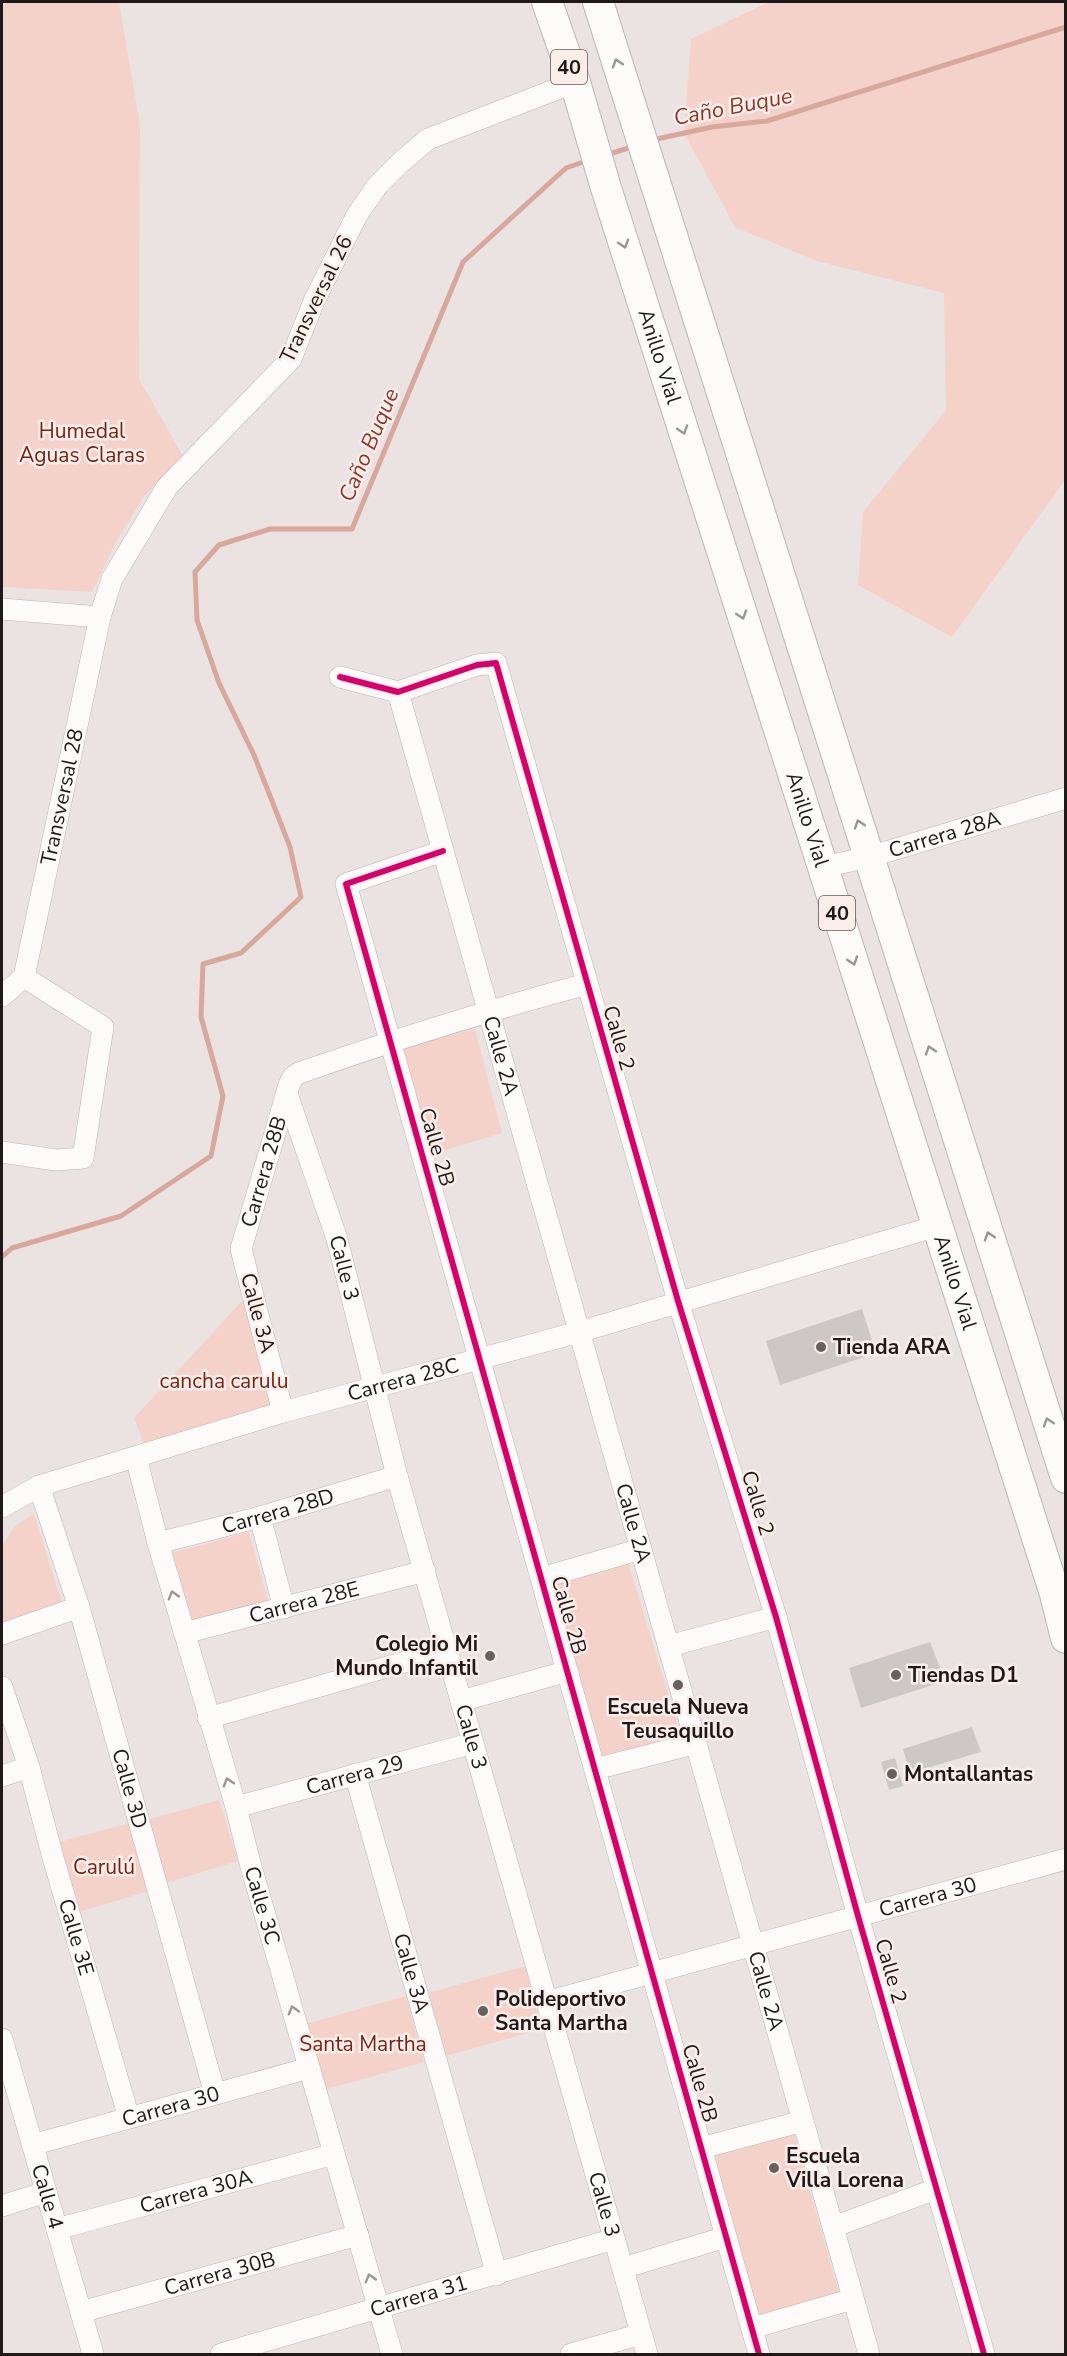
<svg xmlns="http://www.w3.org/2000/svg" width="1067" height="2356" font-family="'Nunito Sans',sans-serif">
<style>
.green{fill:#f4d2ca}
.lines{fill:none;stroke-linecap:round;stroke-linejoin:round}
.stream{stroke:#d8a89d;stroke-width:5}
.building{fill:#cdc8c6}
.minor-casing{stroke:#bbb5b4;stroke-width:22}
.highway-casing{stroke:#bbb5b4;stroke-width:32}
.minor{stroke:#fcfbfa;stroke-width:21}
.highway{stroke:#fcfbfa;stroke-width:30}
.cycleway-casing{stroke:#fbedea;stroke-width:10}
.cycleway{stroke:#d6006c;stroke-width:6}
.oneway{stroke:#999695}
.poi-dot{fill:#66605f;stroke:#fbedea;stroke-width:2}
.labels{text-anchor:middle;dominant-baseline:central;stroke-width:5;stroke-linejoin:round;paint-order:stroke}
.shield{fill:#fbedea;stroke:#615958;stroke-width:1.5}
.shield-label{font-size:20px;font-weight:bold;fill:#1f1a19}
.street-label{font-size:21px;fill:#1f1a19;stroke:#fbedea}
.park-label{font-size:21px;fill:#752517;stroke:#fbedea}
.poi-label{font-size:21px;font-weight:bold;fill:#1f1a19;stroke:#fbedea;text-anchor:start}
.water-label{font-size:22px;font-style:italic;fill:#8a392a;stroke:#fbedea}
</style>
<rect width="100%" height="100%" fill="#eae3e1"/>
<path class="green" d="M2,2H119L140,124L139,379L184,458L145,495L117,540L92,592L2,587Z
M769,2H1065V480L952,637L858,585L863,512L946,410L944,293L817,261L735,227L684,133L691,39Z
M475,1029L502,1133L418,1158L387,1051Z
M243,1300L273,1406L145,1447L134,1418Z
M34,1514L63,1606L2,1628V1546L15,1526Z
M249,1532L268,1601L191,1622L172,1553Z
M628,1562L683,1743L592,1769L542,1589Z
M219,1800L238,1861L163,1884L146,1820Z
M136,1821L155,1889L79,1912L60,1842Z
M525,1966L542,2029L442,2057L424,1994Z
M406,1996L424,2062L320,2091L302,2025Z
M794,2134L839,2293L751,2320L703,2157Z"/>
<g class="lines">
<path class="stream" d="M652,140L712,127L767,121L1066,27
M606,155L635,146
M2,1257L12,1248L121,1216L211,1156L223,1096L201,1017L203,964L241,953L301,897L290,847L254,755L219,683L197,620L195,572L219,545L270,529H352L463,262L566,168L589,160"/>
</g>
<path class="building" d="M862,1309L876,1353L780,1385L766,1341Z
M930,1642L945,1681L861,1708L849,1668Z
M972,1727L981,1752L910,1773L903,1749Z
M895,1758L903,1786L889,1790L881,1762Z"/>
<g class="lines">
<defs>
<g id="minor">
<path d="M2,609L100,617"/>
<path d="M340,677L398,692L477,665L496,663L678,1301L776,1617L858,1916L984,2354"/>
<path id="s1" d="M398,692L869,2354"/>
<path d="M443,851L346,884L759,2354"/>
<path id="s2" d="M823,867L869,857L1066,798"/>
<path id="s3" d="M24,977L100,617L112,579L167,487L291,359L314,301L357,215L377,186L400,163L428,139L575,82"/>
<path d="M2,996L24,977"/>
<path id="s4" d="M287,1094L337,1239L397,1476L647,2354"/>
<path d="M2,1152L56,1160L83,1158L103,1027L24,977"/>
<path id="s5" d="M283,1412L241,1249L289,1085L293,1077L299,1073C394,1040 489,1010 587,984"/>
<path id="s6" d="M136,1457L158,1543L236,1807L250,1863L392,2354"/>
<path id="s7" d="M39,1486L79,1607L215,2094"/>
<path id="s8" d="M2,1507L39,1486L283,1412L579,1332L937,1226"/>
<path d="M260,1517L284,1608"/>
<path id="s9" d="M158,1543L260,1517L397,1476"/>
<path d="M541,1578L641,1549"/>
<path id="s10" d="M184,1633L425,1571"/>
<path d="M2,1634L79,1607"/>
<path d="M669,1646L776,1617"/>
<path id="s11" d="M2,1687L29,1767L52,1854L129,2118"/>
<path d="M461,1701L568,1671"/>
<path d="M208,1718L447,1650"/>
<path d="M595,1769L697,1743"/>
<path id="s12" d="M355,1774L497,2275"/>
<path d="M2,1776L29,1767"/>
<path id="s13" d="M236,1807L473,1743"/>
<path id="s14" d="M546,2002L1066,1859"/>
<path id="s15" d="M2,2039L93,2354"/>
<path id="s16" d="M32,2145L309,2068"/>
<path d="M701,2148L803,2121"/>
<path d="M2,2206L46,2192"/>
<path d="M833,2227L936,2189"/>
<path id="s17" d="M57,2229L334,2154"/>
<path d="M623,2268L726,2237"/>
<path id="s18" d="M81,2312L358,2235"/>
<path d="M752,2328L853,2299"/>
<path id="s19" d="M221,2354L614,2239"/>
<path d="M571,2354L641,2334"/>
</g>
<g id="highway">
<path id="s20" d="M547,2L575,82L606,188L1055,1594L1066,1638"/>
<path d="M598,2L1066,1478"/>
</g>
</defs>
<use href="#minor" class="minor-casing"/>
<use href="#highway" class="highway-casing"/>
<use href="#minor" class="minor"/>
<use href="#highway" class="highway"/>
<defs>
<path id="cycleway" d="M340,677L398,692L477,665L496,663L678,1301L776,1617L858,1916L984,2354
M443,851L346,884L759,2354"/>
</defs>
<use href="#cycleway" class="cycleway-casing"/>
<use href="#cycleway" class="cycleway"/>
</g>
<defs><path id="oneway-chevron" d="M-2-3.5L2.5 0L-2 3.5" fill="none" stroke-width="1.6" stroke-linecap="round" stroke-linejoin="round" transform="scale(1.5)"/></defs>
<g class="oneway">
<use href="#oneway-chevron" transform="translate(617 63) rotate(-108)"/>
<use href="#oneway-chevron" transform="translate(624 244) rotate(72)"/>
<use href="#oneway-chevron" transform="translate(683 430) rotate(72)"/>
<use href="#oneway-chevron" transform="translate(742 615) rotate(72)"/>
<use href="#oneway-chevron" transform="translate(859 824) rotate(-108)"/>
<use href="#oneway-chevron" transform="translate(853 961) rotate(72)"/>
<use href="#oneway-chevron" transform="translate(930 1050) rotate(-108)"/>
<use href="#oneway-chevron" transform="translate(989 1236) rotate(-108)"/>
<use href="#oneway-chevron" transform="translate(1048 1422) rotate(-108)"/>
<use href="#oneway-chevron" transform="translate(173 1595) rotate(-106)"/>
<use href="#oneway-chevron" transform="translate(228 1782) rotate(-107)"/>
<use href="#oneway-chevron" transform="translate(293 2010) rotate(-106)"/>
<use href="#oneway-chevron" transform="translate(370 2278) rotate(-106)"/>
</g>
<g class="poi-dot">
<circle cx="821" cy="1347" r="6"/>
<circle cx="490" cy="1656" r="6"/>
<circle cx="896" cy="1675" r="6"/>
<circle cx="678" cy="1685" r="6"/>
<circle cx="892" cy="1774" r="6"/>
<circle cx="483" cy="2011" r="6"/>
<circle cx="774" cy="2168" r="6"/>
</g>
<g class="labels">
<g class="shield">
<rect x="551" y="50" width="36" height="34" rx="4.5"/>
<rect x="819" y="896" width="36" height="34" rx="4.5"/>
</g>
<g class="shield-label">
<text x="569" y="67">40</text>
<text x="837" y="913">40</text>
</g>
<g class="street-label">
<text transform="translate(316 299) rotate(-64)">Transversal 26</text>
<text stroke="none"><textPath href="#s20" startOffset="372">Anillo Vial</textPath></text>
<text stroke="none"><textPath href="#s3" startOffset="184">Transversal 28</textPath></text>
<text stroke="none"><textPath href="#s20" startOffset="858">Anillo Vial</textPath></text>
<text stroke="none"><textPath href="#s2" startOffset="126">Carrera 28A</textPath></text>
<text transform="translate(619 1038) rotate(74)">Calle 2</text>
<text stroke="none"><textPath href="#s1" startOffset="378">Calle 2A</textPath></text>
<text transform="translate(437 1147) rotate(74)">Calle 2B</text>
<text stroke="none"><textPath href="#s5" startOffset="249">Carrera 28B</textPath></text>
<text stroke="none"><textPath href="#s4" startOffset="183">Calle 3</textPath></text>
<text stroke="none"><textPath href="#s20" startOffset="1344">Anillo Vial</textPath></text>
<text transform="translate(258 1313) rotate(75)">Calle 3A</text>
<text stroke="none"><textPath href="#s8" startOffset="422">Carrera 28C</textPath></text>
<text transform="translate(758 1503) rotate(73)">Calle 2</text>
<text stroke="none"><textPath href="#s9" startOffset="124">Carrera 28D</textPath></text>
<text stroke="none"><textPath href="#s1" startOffset="864">Calle 2A</textPath></text>
<text stroke="none"><textPath href="#s10" startOffset="124">Carrera 28E</textPath></text>
<text transform="translate(569 1615) rotate(74)">Calle 2B</text>
<text stroke="none"><textPath href="#s4" startOffset="669">Calle 3</textPath></text>
<text stroke="none"><textPath href="#s13" startOffset="123">Carrera 29</textPath></text>
<text stroke="none"><textPath href="#s7" startOffset="316">Calle 3D</textPath></text>
<text stroke="none"><textPath href="#s14" startOffset="396">Carrera 30</textPath></text>
<text stroke="none"><textPath href="#s6" startOffset="466">Calle 3C</textPath></text>
<text stroke="none"><textPath href="#s11" startOffset="261">Calle 3E</textPath></text>
<text transform="translate(891 1971) rotate(74)">Calle 2</text>
<text stroke="none"><textPath href="#s12" startOffset="207">Calle 3A</textPath></text>
<text stroke="none"><textPath href="#s1" startOffset="1350">Calle 2A</textPath></text>
<text transform="translate(700 2083) rotate(74)">Calle 2B</text>
<text stroke="none"><textPath href="#s16" startOffset="144">Carrera 30</textPath></text>
<text stroke="none"><textPath href="#s17" startOffset="144">Carrera 30A</textPath></text>
<text stroke="none"><textPath href="#s15" startOffset="164">Calle 4</textPath></text>
<text stroke="none"><textPath href="#s4" startOffset="1155">Calle 3</textPath></text>
<text stroke="none"><textPath href="#s18" startOffset="144">Carrera 30B</textPath></text>
<text stroke="none"><textPath href="#s19" startOffset="206">Carrera 31</textPath></text>
</g>
<g class="park-label">
<text x="82" y="431">Humedal<tspan x="82" dy="24">Aguas Claras</tspan></text>
<text x="224" y="1381">cancha carulu</text>
<text x="104" y="1867">Carulú</text>
<text x="363" y="2044">Santa Martha</text>
</g>
<g class="poi-label">
<text x="833" y="1347">Tienda ARA</text>
<text x="478" y="1644" text-anchor="end">Colegio Mi<tspan x="478" dy="24">Mundo Infantil</tspan></text>
<text x="908" y="1675">Tiendas D1</text>
<text x="678" y="1707" text-anchor="middle">Escuela Nueva<tspan x="678" dy="24">Teusaquillo</tspan></text>
<text x="904" y="1774">Montallantas</text>
<text x="495" y="1999">Polideportivo<tspan x="495" dy="24">Santa Martha</tspan></text>
<text x="786" y="2156">Escuela<tspan x="786" dy="24">Villa Lorena</tspan></text>
</g>
<g class="water-label">
<text transform="translate(733 107) rotate(-11)">Caño Buque</text>
<text transform="translate(369 445) rotate(-67)">Caño Buque</text>
</g>
</g>
<rect width="1067" height="2356" fill="none" stroke="#1f1a19" stroke-width="6"/>
</svg>
